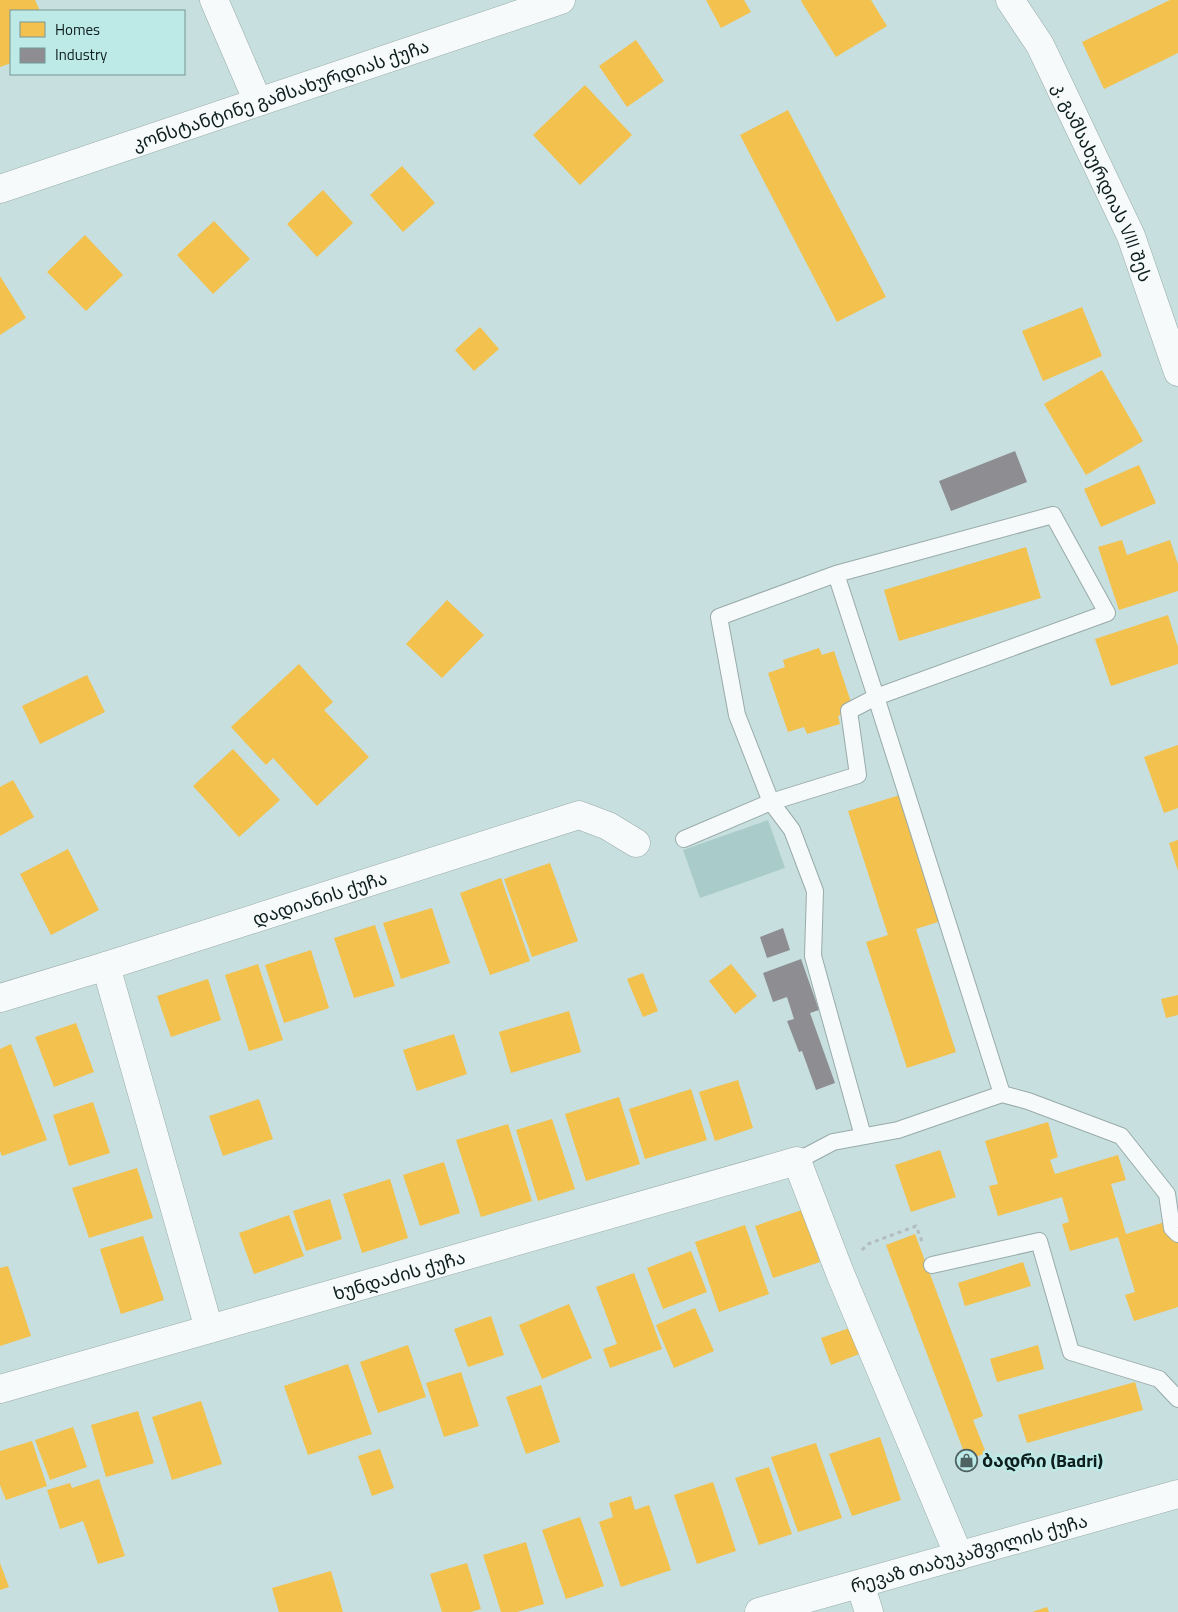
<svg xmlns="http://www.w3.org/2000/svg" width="1178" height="1612" font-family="'Titillium Web','Noto Sans Georgian',sans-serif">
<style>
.green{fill:#a9ccca}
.homes{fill:#f2c14e}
.industry{fill:#8d8d92}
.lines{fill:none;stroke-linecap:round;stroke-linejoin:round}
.service-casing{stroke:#98abaa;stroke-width:18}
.minor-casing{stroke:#98abaa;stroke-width:29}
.tertiary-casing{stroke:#98abaa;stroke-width:29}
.secondary-casing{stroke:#98abaa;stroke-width:29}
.path{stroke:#b4bdbd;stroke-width:3;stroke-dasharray:4 4;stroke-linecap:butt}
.service{stroke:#f7fafa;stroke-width:16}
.minor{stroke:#f7fafa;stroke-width:28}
.tertiary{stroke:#f7fafa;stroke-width:28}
.secondary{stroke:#f7fafa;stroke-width:28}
.labels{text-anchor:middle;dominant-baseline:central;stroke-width:5;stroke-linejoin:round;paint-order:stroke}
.street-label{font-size:18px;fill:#0d1e1d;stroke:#bde9e7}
.poi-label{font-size:18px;font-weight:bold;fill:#0d1e1d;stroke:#bde9e7;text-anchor:start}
</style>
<rect width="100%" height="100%" fill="#c7dfde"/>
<path class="green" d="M768,820L785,868L700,898L683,850Z"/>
<path class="homes" d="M0,0H35L40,11H11V63L0,67Z
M706,0H744L751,12L721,28Z
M802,0H871L887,26L836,57L801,1Z
M1170,0H1178V53L1104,89L1082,42Z
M636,40L664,81L627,107L599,66Z
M585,85L632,135L580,185L533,135Z
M788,110L886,297L837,322L740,135Z
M402,166L435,203L403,232L370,195Z
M323,190L353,223L317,257L287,224Z
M214,221L250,259L213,294L177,255Z
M85,235L123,275L86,311L47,272Z
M0,276L26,318L0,335Z
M1082,307L1102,356L1043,381L1022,331Z
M480,327L499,349L474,371L455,350Z
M1102,370L1143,441L1086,475L1044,404Z
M1139,465L1156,503L1101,527L1084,489Z
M1122,540L1127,555L1170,540L1178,564V591L1119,610L1098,547Z
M1026,547L1041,598L899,641L884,590Z
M447,600L484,635L442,678L406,644Z
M1168,615L1178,647V664L1111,686L1095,639Z
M819,648L822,655L834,651L854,711L838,716L840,724L807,734L804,727L788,732L768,673L785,667L783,660Z
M299,664L333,702L324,710L369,757L317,806L273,758L266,765L231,727Z
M87,675L105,712L40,744L22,706Z
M1178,745V808L1164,813L1144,757Z
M233,749L280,800L239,837L193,786Z
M13,780L34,817L0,836V787Z
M900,795L941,921L916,929L956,1052L907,1068L866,942L888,935L848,811Z
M1178,840V871L1169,843Z
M68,849L99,910L51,935L20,874Z
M550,863L578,941L532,957L504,879Z
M501,878L530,961L490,975L460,893Z
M432,908L450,963L401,979L383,923Z
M375,925L395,986L354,998L334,938Z
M311,950L329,1008L284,1023L265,965Z
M258,964L283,1040L249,1051L225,975Z
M731,964L757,996L735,1014L709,981Z
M643,973L658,1011L643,1017L627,979Z
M208,979L221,1020L171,1037L157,996Z
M1178,995V1015L1166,1018L1161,999Z
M569,1011L581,1052L511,1073L499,1032Z
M76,1023L94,1072L54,1087L35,1037Z
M454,1034L467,1074L417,1091L403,1050Z
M11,1044L47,1140L2,1156L0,1151V1049Z
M738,1080L753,1128L715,1141L699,1092Z
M691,1089L707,1140L645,1159L629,1109Z
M619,1097L640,1164L586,1181L565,1114Z
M259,1099L273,1139L223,1156L209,1116Z
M93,1102L110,1153L69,1166L53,1115Z
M552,1119L575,1189L538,1201L516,1130Z
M1048,1122L1058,1157L1050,1160L1055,1174L1118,1155L1126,1180L1111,1184L1126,1234L1178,1218V1307L1134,1321L1125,1295L1135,1292L1118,1237L1070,1251L1062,1224L1069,1222L1062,1197L998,1216L989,1186L998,1184L985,1141Z
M508,1124L532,1201L481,1217L456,1140Z
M940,1150L956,1197L911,1212L895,1165Z
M444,1162L460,1213L420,1226L403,1175Z
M137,1168L153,1218L89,1238L72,1188Z
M390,1179L408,1238L362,1253L343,1194Z
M330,1199L342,1239L306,1251L293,1211Z
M802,1210L820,1262L773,1278L755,1226Z
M289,1215L304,1256L254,1274L239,1233Z
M745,1225L769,1294L719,1312L695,1242Z
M915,1234L983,1416L973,1420L986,1453L967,1460L886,1245Z
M143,1236L164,1300L121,1314L100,1249Z
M691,1251L707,1292L663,1309L647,1268Z
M1023,1262L1031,1286L965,1306L958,1283Z
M8,1266L31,1336L0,1346V1268Z
M634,1273L662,1349L610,1368L603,1349L617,1344L596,1287Z
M569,1304L592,1358L542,1379L519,1325Z
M695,1308L714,1351L674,1368L656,1325Z
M491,1316L504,1355L468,1367L454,1329Z
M858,1325L867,1351L831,1365L821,1338Z
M408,1345L426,1397L378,1413L360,1362Z
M1038,1345L1044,1369L997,1382L990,1359Z
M348,1364L372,1434L308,1455L284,1386Z
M461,1372L479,1426L444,1437L426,1383Z
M1135,1382L1143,1410L1027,1443L1018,1415Z
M541,1385L560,1442L526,1454L506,1397Z
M201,1401L222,1464L172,1480L152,1417Z
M138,1411L154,1463L106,1477L91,1425Z
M73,1427L87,1467L50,1480L35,1440Z
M880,1437L901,1500L852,1516L829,1454Z
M32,1441L47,1486L6,1500L0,1485V1451Z
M816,1443L842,1518L798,1532L771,1457Z
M380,1449L394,1488L372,1496L358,1456Z
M769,1467L792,1534L759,1545L735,1478Z
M99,1479L125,1556L98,1564L83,1521L60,1529L47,1490L70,1483L72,1488Z
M713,1482L736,1551L697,1564L674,1495Z
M631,1496L635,1510L649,1505L671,1570L621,1587L599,1522L613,1517L609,1503Z
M580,1517L604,1586L566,1599L542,1530Z
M526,1542L544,1604L517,1612H501L483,1555Z
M0,1563L9,1587L0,1590Z
M467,1563L481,1609L471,1612H442L430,1574Z
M331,1571L343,1612H279L272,1588Z
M1047,1607L1049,1612H1032Z"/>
<path class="industry" d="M1015,451L1027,482L951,511L939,481Z
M783,928L790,950L767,958L760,937Z
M801,959L819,1010L810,1013L835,1083L816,1090L802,1051L799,1052L787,1021L794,1019L787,997L773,1002L763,973Z"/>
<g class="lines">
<defs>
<path id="service" d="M836,574L719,617L737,715L771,802L792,830L815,891L813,956L863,1136
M684,839L771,802L858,775L849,711L876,697L836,574L1053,515L1107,613L876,697L1002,1094L1028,1101L1121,1136L1167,1194L1172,1228L1178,1234
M797,1161L833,1142L898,1130L1002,1094
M932,1265L1039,1241L1071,1352L1159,1379L1178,1399"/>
<g id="minor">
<path d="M214,0L258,102"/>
<path id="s1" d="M1010,0L1040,45L1131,236L1178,372"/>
<path d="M106,966L209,1329"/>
<path id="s2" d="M0,998L106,966L579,815L608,826L636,843"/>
<path id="s3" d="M0,1389L797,1161L840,1273L959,1556"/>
<path d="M860,1584L869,1612"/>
</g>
<g id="tertiary">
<path id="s4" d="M0,189L561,0"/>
</g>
<g id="secondary">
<path id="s5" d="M759,1612L1178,1494"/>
</g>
</defs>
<use href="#service" class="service-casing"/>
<use href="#minor" class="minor-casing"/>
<use href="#tertiary" class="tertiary-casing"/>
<use href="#secondary" class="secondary-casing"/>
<path class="path" d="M862,1250L868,1244L916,1226L923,1244"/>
<use href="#service" class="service"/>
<use href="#minor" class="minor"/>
<use href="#tertiary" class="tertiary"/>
<use href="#secondary" class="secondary"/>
</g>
<defs>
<symbol id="shop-ring" viewBox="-11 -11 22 22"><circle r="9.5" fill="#bde9e7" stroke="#4e6261" stroke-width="1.5"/><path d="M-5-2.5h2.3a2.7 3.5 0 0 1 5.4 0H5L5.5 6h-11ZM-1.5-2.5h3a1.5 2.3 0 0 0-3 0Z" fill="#4e6261"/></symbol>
</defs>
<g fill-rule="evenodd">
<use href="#shop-ring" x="954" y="1448" width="25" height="25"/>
</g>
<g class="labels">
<g class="street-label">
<text stroke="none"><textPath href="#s4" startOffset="296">კონსტანტინე გამსახურდიას ქუჩა</textPath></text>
<text stroke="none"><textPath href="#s1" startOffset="205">კ. გამსახურდიას VIII შეს</textPath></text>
<text stroke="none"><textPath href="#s2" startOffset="335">დადიანის ქუჩა</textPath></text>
<text stroke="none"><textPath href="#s3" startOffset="415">ხუნდაძის ქუჩა</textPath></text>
<text stroke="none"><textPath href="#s5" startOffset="218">რევაზ თაბუკაშვილის ქუჩა</textPath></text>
</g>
<g class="poi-label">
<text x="982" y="1460">ბადრი (Badri)</text>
</g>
</g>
<rect x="10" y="10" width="175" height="65" fill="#bde9e7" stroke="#779896"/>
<rect x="20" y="22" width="25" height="15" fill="#f2c14e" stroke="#779896"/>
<text x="55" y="35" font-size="15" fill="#0d1e1d">Homes</text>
<rect x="20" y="48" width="25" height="15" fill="#8d8d92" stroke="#779896"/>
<text x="55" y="60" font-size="15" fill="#0d1e1d">Industry</text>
</svg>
